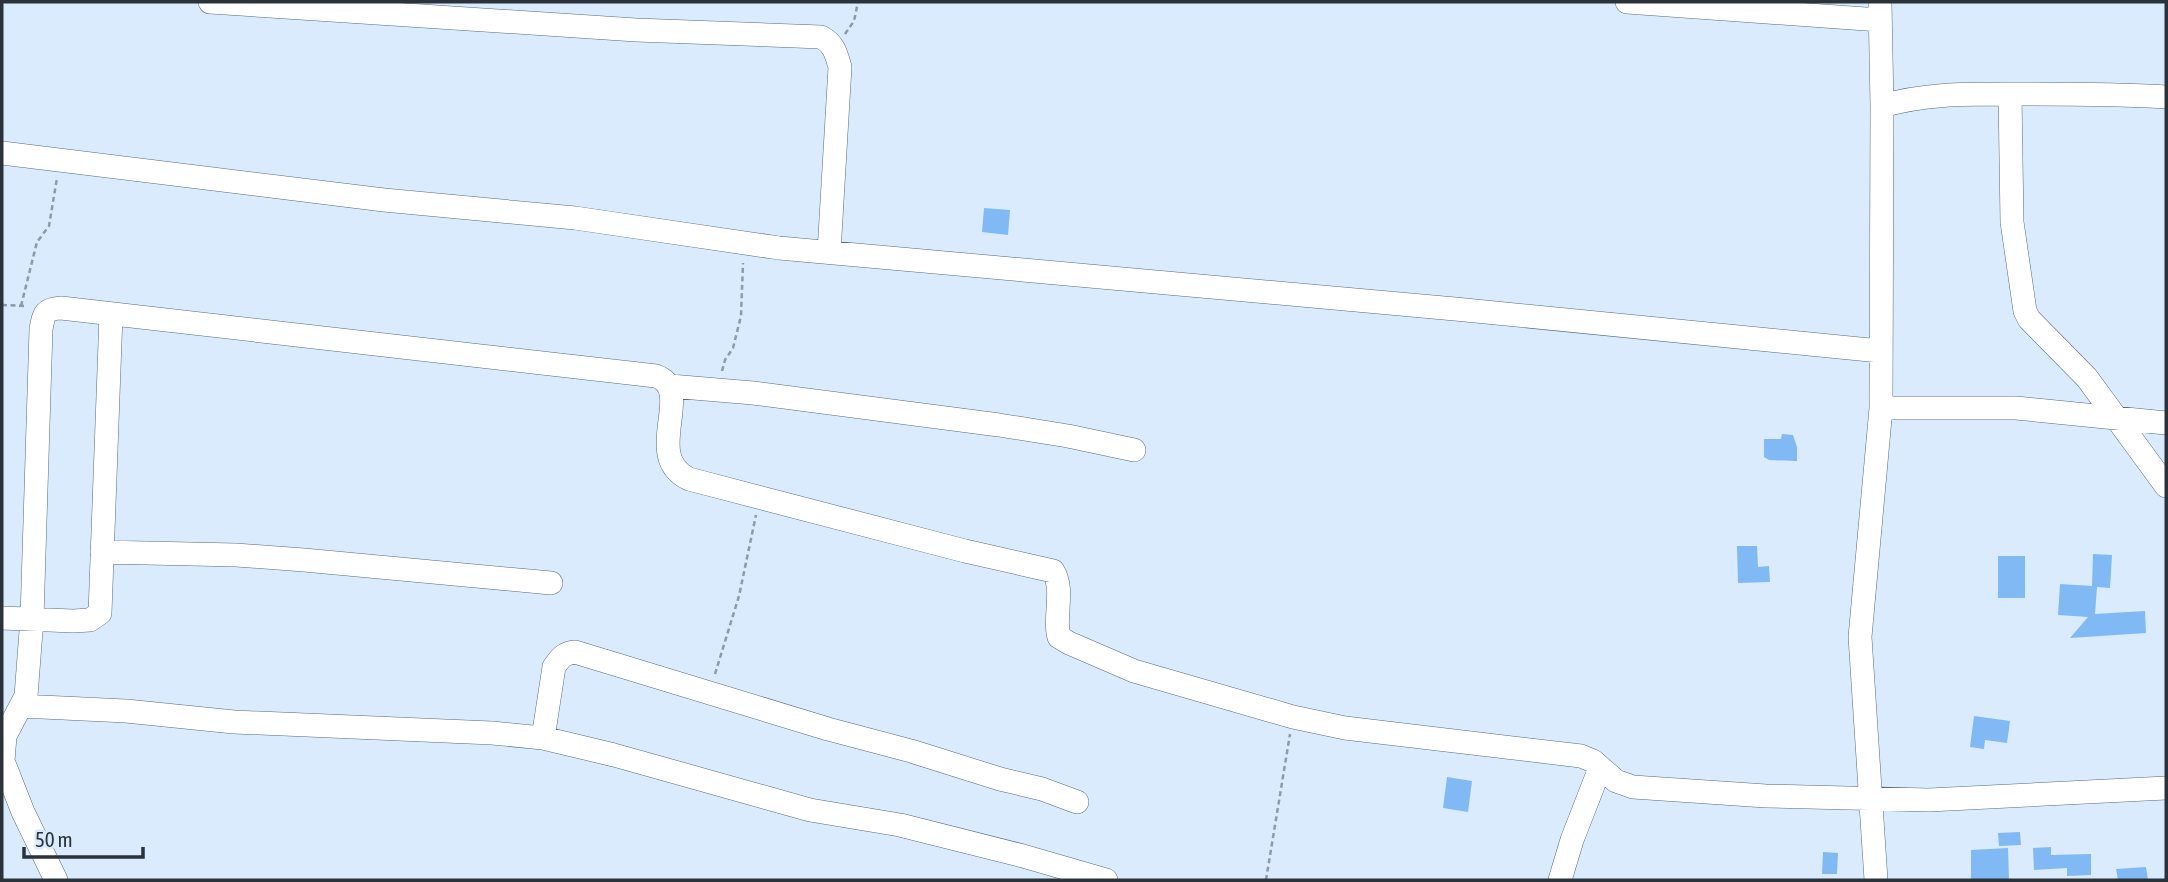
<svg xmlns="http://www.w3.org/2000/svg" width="2168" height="882" font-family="'Asap Condensed',sans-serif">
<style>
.building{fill:#81b9f4}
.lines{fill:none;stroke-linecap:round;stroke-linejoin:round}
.minor-casing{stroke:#57697d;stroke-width:24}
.path{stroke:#8d9aa8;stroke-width:2.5;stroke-dasharray:5 3.5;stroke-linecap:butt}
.minor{stroke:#fff;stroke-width:23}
</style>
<rect width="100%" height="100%" fill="#daebfd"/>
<path class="building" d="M984,208L1010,210L1008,235L982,232Z
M1782,434L1793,435L1797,447V461L1769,460L1764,457V439H1781Z
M1737,546H1757L1758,567L1769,566L1770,582L1738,583Z
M2093,554L2112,555L2110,588L2097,587L2095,614L2145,611L2146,633L2070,638L2088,617L2058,615L2060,584L2092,586Z
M1998,556H2025V598H1998Z
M1974,716L2010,721L2007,743L1985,740L1984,749L1970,747Z
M1447,777L1472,781L1468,812L1443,808Z
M2020,832L2021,845L1999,846L1998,833Z
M2051,847V855L2091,854V875L2067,876V868L2034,870L2033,848Z
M2008,848L2009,880H1971V850Z
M1823,852L1838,853L1837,874H1822Z
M2146,867L2148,880H2118L2116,869Z"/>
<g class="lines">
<defs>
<path id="minor" d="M210,2L636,30L821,37C834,44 836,53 840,67L829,252
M1627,2L1880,20
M2010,94L2012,222L2025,311L2029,319L2087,378L2166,486
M1882,106C1926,93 1970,94 2015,94C2066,94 2116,94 2166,97
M2,153L384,200L575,218L779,248L1455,309L1880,351
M670,386L753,393L999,425L1068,436L1134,450
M1881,408H2016L2166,423
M102,552L236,555L304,560L551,583
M2,618L73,621L90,620L100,613L111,315
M21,706L126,711L234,722L492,733L543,738L614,755L810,810L900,825L1023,856L1106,880
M543,738L554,667C560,658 564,653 575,652L828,729L911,751L1000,779L1042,789L1077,802
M56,880L23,812L3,761L5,736L26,696L32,618L41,329C44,314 44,309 61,308L656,376C696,390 641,456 689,479L965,551L1053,571C1064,588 1055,613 1058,633L1059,637L1069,643L1134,671L1293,717L1345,728L1581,756L1593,761L1616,781L1633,787L1766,796L1929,800L2166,788
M1560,880L1572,840L1600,768
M1876,880L1860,637L1881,408L1882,106L1880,2"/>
</defs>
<use href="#minor" class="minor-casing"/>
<path class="path" d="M845,34L854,21L858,2
M2,305L27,306
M21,306L37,242L49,226L57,178
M722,371L725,360L733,348L741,316L743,263
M715,674L739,596L756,515
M1266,880L1290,734"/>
<use href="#minor" class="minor"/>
</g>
<rect width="2168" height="882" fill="none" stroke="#2a323a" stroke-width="7"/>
<path d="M24 847v10h119v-10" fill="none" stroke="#2a323a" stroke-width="3.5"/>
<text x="35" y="847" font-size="21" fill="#2a323a" stroke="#daebfd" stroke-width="5" paint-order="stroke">50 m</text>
</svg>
